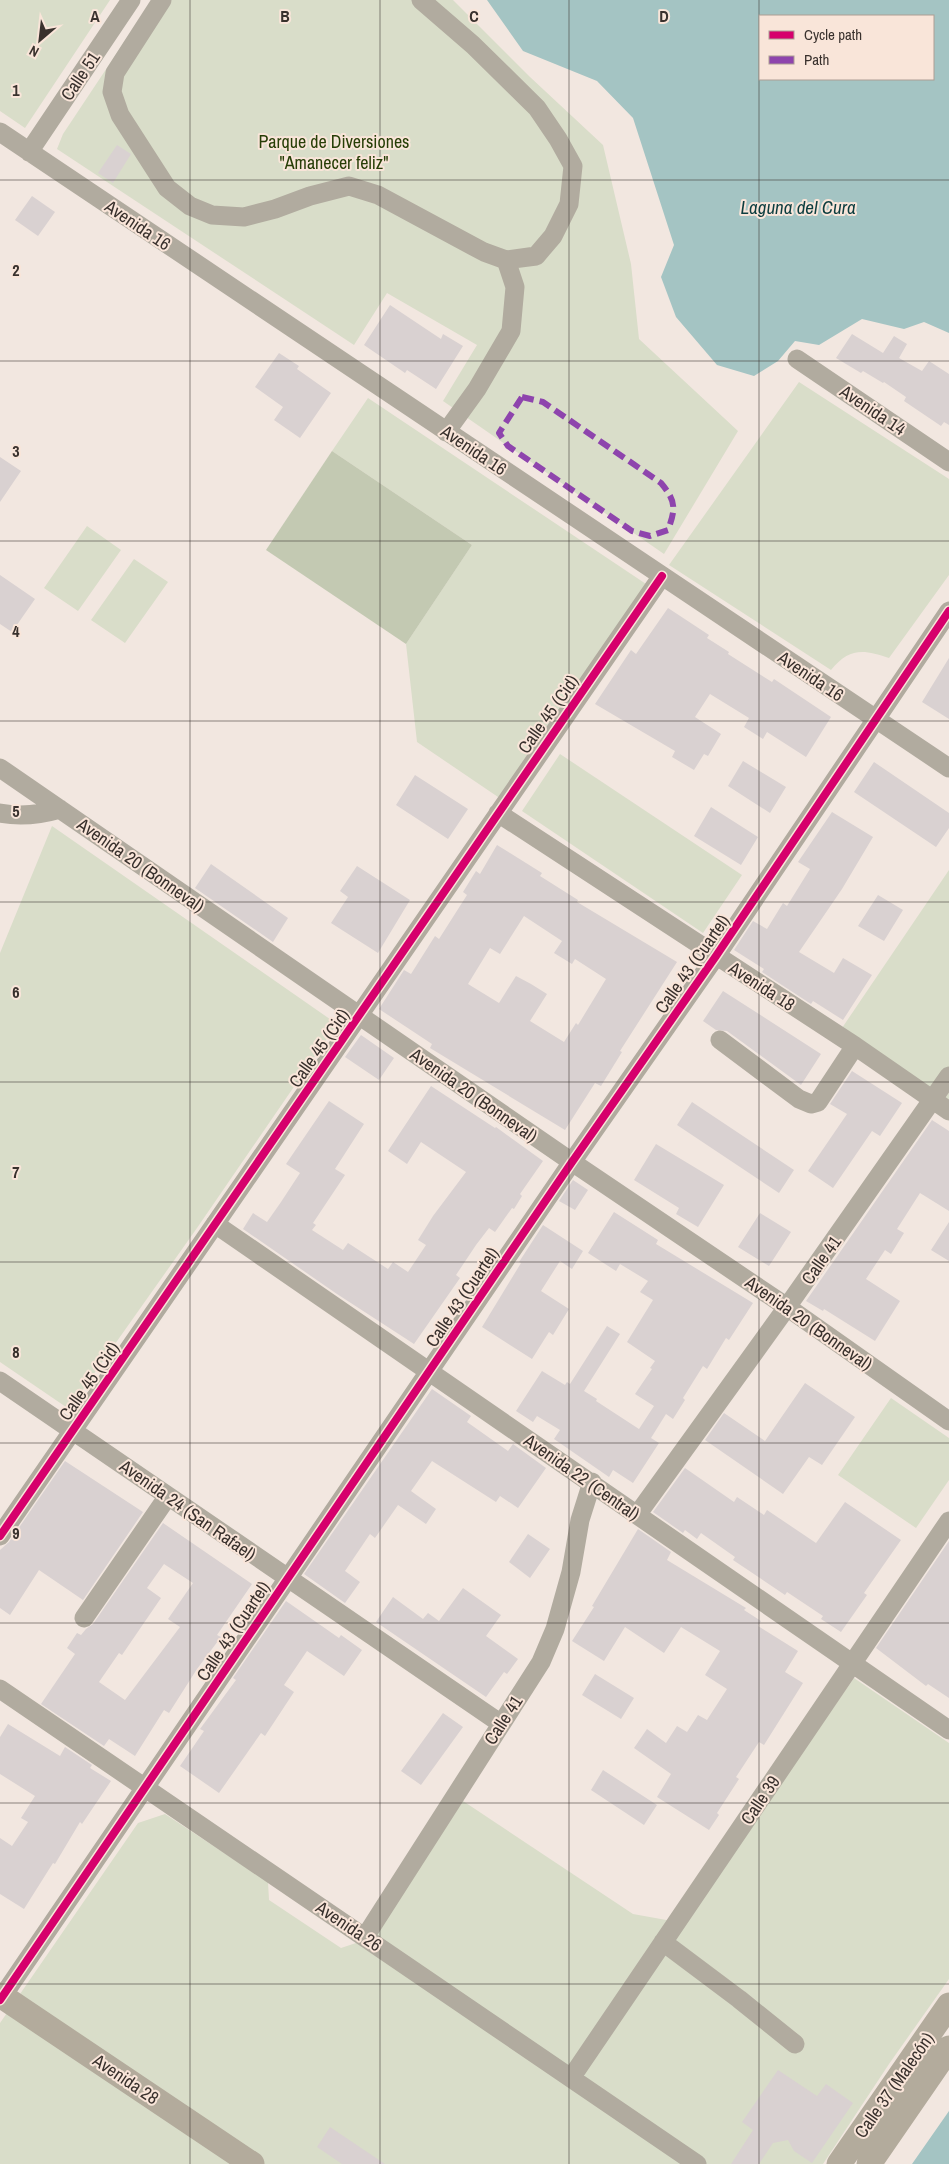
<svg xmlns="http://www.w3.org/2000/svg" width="949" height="2164" font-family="'Archivo Narrow',sans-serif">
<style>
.green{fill:#d9ddc9}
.forest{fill:#c3c9b2}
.water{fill:#a4c4c3;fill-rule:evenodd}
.building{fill:#d9d1d1;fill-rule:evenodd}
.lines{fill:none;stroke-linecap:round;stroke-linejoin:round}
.minor{stroke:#b1ab9f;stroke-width:19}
.major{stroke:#b3ab9c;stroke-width:25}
.quiet{stroke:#8e44ad;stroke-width:6;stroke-dasharray:12 6;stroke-linecap:butt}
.cycleway-casing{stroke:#f9e5d9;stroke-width:11}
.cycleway{stroke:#d6006c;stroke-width:8}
.grid{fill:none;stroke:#39312d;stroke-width:1;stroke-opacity:0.55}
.labels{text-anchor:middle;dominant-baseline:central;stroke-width:4;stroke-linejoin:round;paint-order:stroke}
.street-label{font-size:18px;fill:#39312d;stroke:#f9e5d9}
.park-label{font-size:18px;fill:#273e07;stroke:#f9e5d9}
.water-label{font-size:19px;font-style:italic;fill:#0c3d3f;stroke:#f9e5d9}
.grid-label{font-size:16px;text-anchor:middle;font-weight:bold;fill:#39312d;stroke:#f9e5d9;stroke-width:4;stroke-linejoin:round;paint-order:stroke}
</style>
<rect width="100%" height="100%" fill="#f2e7e0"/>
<path class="green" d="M0,0H110L25,128L0,111Z
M152,0H453L530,77L603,145L631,264L639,339L738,431L664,554L443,401L477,345L387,293L354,345L57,149L63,134Z
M799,382L949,479V575L889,658C863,649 849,648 831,670L669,565Z
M368,398L646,584L501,799L417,742L406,644L472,545L332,451Z
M87,526L121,550L78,611L44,588Z
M134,559L168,582L125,643L91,620Z
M560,754L742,875L703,933L522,811Z
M52,826L337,1024L197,1228L69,1409L0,1362V953Z
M949,870V1101L842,1028Z
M891,1398L949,1438V1480L916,1528L838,1475Z
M854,1678L949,1743V1979L889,2064L823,2164H0V2023L138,1823L165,1814L268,1882L269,1900L341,1948L368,1939L377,1930L463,1801L633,1914L683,1923Z"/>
<path class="forest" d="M332,451L472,545L406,644L266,550Z"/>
<path class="water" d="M487,0H949V333L924,322L904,329L862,319L819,345L795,341L778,361L754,376L717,365L676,317L661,277L674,245L633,118L597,81L523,51ZM933,16V79H760V16Z
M949,2111V2164H912Z"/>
<path class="building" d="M117,145L131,154L113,183L98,173Z
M32,196L55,212L38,236L15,220Z
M390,305L441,339L443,334L463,346L436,389L407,370L405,373L364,345Z
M852,334L883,353L894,336L907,344L899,358L922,371L929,361L949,374V425L944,422L941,426L904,401L906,397L884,382L883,383L863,371L861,373L836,358Z
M279,353L299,366L297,369L331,393L300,438L274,420L283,407L255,387Z
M0,457L21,471L0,502Z
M0,575L35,599L12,632L0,624Z
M668,608L709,635L707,638L729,652L728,654L772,682L774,679L831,717L806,757L767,732L763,739L744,727L749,718L710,694L695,717L721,734L708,756L704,754L694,770L672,757L675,751L595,704L631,650L636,654Z
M949,658V719L922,702Z
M743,761L786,787L770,813L728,786Z
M874,762L949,813V828L936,847L854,792Z
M415,775L468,809L448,839L396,805Z
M711,807L758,837L741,865L694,836Z
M832,812L873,837L842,889L799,952L834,973L843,958L872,975L843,1020L813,1001L811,1004L762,972L764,969L734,950L753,921L767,929L783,903L787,906L810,869L798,862Z
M497,845L542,873L540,876L578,900L577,902L677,962L620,1051L622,1052L601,1086L595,1083L565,1130L430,1048L432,1044L379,1009L404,970L411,974L435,936L439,939L467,895L463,892L476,871L480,874ZM524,916L562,941L554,953L572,964L575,959L606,979L578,1025L576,1023L564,1042L530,1021L547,994L531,984L516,976L499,1003L468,984L490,948L500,954Z
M211,864L288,918L273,942L195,888Z
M357,866L410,900L378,953L331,923L348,897L340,891Z
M878,895L903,910L884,941L858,926Z
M723,991L821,1054L801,1085L727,1031L716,1030L703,1021Z
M361,1035L394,1058L379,1080L345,1057Z
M852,1071L902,1103L880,1136L872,1131L833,1188L808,1171L847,1114L830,1104Z
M431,1086L495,1128L496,1127L543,1161L520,1194L522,1196L514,1209L512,1208L495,1232L489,1228L476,1245L456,1275L460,1278L414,1344L337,1294L243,1229L253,1213L267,1222L281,1202L300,1173L286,1164L329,1101L364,1124L335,1169L345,1175L313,1223L316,1225L312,1230L343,1250L348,1243L388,1269L393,1262L408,1272L426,1245L418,1240L433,1216L466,1172L421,1142L407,1164L388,1151Z
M692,1102L794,1170L779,1193L677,1125Z
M932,1120L949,1131V1211L920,1193L897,1229L904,1233L891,1254L885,1250L866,1279L900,1301L875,1341L824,1309L823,1311L806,1301Z
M656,1144L724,1185L698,1227L676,1214L679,1208L634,1180Z
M573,1180L588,1190L575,1210L559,1201Z
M614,1212L658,1240L656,1244L753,1303L729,1340L726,1338L707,1369L703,1366L683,1398L685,1400L673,1419L666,1414L651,1438L659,1443L633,1483L613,1470L609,1477L554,1439L560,1430L537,1416L533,1422L516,1411L542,1371L565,1385L567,1382L570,1384L607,1326L620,1334L584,1391L597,1399L596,1401L639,1429L654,1406L635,1394L652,1369L650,1368L655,1361L627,1342L653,1300L640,1292L648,1281L620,1264L616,1271L588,1253Z
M760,1213L791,1232L769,1266L738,1247Z
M949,1222V1261L931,1250Z
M543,1225L583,1251L572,1269L560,1261L541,1291L569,1309L553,1335L549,1332L532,1359L482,1327L521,1263L519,1262Z
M805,1383L855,1417L822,1465L809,1457L783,1494L705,1440L724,1413L765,1441Z
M432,1389L471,1416L467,1422L508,1451L513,1444L546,1468L518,1508L500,1496L496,1502L432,1461L411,1491L436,1509L426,1524L398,1505L375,1538L370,1534L345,1571L360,1582L345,1603L304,1574Z
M65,1461L143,1512L83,1600L39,1570L10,1615L0,1608V1550L9,1542Z
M685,1468L734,1502L737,1497L764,1515L767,1510L816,1543L845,1502L901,1540L864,1593L867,1595L841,1632L821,1619L823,1616L787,1592L785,1595L733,1560L735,1557L701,1533L697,1539L685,1530L683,1533L653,1512Z
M163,1523L252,1584L217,1635L221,1637L197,1669L169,1713L164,1710L135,1756L109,1739L104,1746L41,1704L75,1654L67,1648L77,1633L81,1635L86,1629L93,1624ZM164,1564L193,1583L168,1619L180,1627L125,1700L99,1682L119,1653L122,1655L161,1598L147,1588Z
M638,1529L671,1552L667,1560L746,1608L744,1610L761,1621L758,1626L798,1651L785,1672L803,1683L764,1745L759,1742L736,1777L739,1779L717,1813L719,1815L709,1830L657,1797L671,1774L634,1748L647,1729L666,1743L677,1726L687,1732L698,1715L707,1720L727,1689L705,1675L720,1651L681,1627L664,1653L625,1627L604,1661L572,1641L594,1607L592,1606Z
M528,1534L550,1549L530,1578L509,1562Z
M949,1541V1698L928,1684L926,1686L876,1648Z
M463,1588L501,1615L486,1636L518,1659L507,1674L504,1672L486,1697L376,1622L393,1597L423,1619L428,1613L439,1621Z
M286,1601L339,1638L341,1635L362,1650L344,1676L307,1651L284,1685L294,1692L265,1736L261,1733L219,1793L180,1766L204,1731L200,1729L236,1680L233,1678Z
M595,1674L634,1698L621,1719L582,1695Z
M443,1713L463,1727L421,1785L401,1771Z
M8,1724L60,1756L65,1747L92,1765L90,1768L111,1781L82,1824L80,1822L55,1864L53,1863L24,1909L0,1894V1838L12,1846L28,1822L21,1818L35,1796L0,1774V1737Z
M603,1770L657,1805L644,1825L591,1790Z
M778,2070L817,2096L826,2084L853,2103L812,2163L794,2151L788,2140L773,2143L759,2164H731L753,2130L742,2122Z
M330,2127L385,2164H342L317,2147Z"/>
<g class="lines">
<path class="minor" d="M162,0L115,73L112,92L120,115L167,188L190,206L212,215L244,217L275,209L310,196L349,186L378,195L484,252L506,260L536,256L553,236L569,204L573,166L558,139L537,108L473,45L421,0
M0,132L949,768
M29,152L131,0
M797,359L949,462
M446,432L477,389L511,331L515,287L506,260
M0,768L572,1162L787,1307L949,1421
M0,813C21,817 39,815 60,809
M498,813L855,1046L949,1111
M720,1040L799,1099L811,1104L818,1102L855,1046
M215,1224L949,1730
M0,1381L500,1723
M637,1515L787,1307L949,1076
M0,1536L662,576
M84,1618L168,1496
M0,1689L697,2164
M365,1937L541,1662L555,1629L571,1572L580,1520L592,1482
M663,1942L739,1999L795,2044
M0,2000L572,1162L716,956L949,611
M571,2078L949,1521"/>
<path class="major" d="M0,1995L252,2164
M839,2164L949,2005
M869,2164L949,2048"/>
<path class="quiet" d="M522,397L543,402L661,483C676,501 676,508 668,530L650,536L632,531L508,446L499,433Z"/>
<defs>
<path id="cycleway" d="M0,1536L662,576
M0,2000L572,1162L716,956L949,611"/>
</defs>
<use href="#cycleway" class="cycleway-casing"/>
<use href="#cycleway" class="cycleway"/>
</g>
<path class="grid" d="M190,0V2164M380,0V2164M569,0V2164M759,0V2164M0,180H949M0,361H949M0,541H949M0,721H949M0,902H949M0,1082H949M0,1262H949M0,1443H949M0,1623H949M0,1803H949M0,1984H949"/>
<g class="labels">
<g class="street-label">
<text transform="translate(80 76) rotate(-56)">Calle 51</text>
<text transform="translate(138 225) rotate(34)">Avenida 16</text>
<text transform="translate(873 410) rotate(34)">Avenida 14</text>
<text transform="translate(474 450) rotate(34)">Avenida 16</text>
<text transform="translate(811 676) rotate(34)">Avenida 16</text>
<text transform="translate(548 714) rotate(-55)">Calle 45 (Cid)</text>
<text transform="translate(141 865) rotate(35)">Avenida 20 (Bonneval)</text>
<text transform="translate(692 964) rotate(-55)">Calle 43 (Cuartel)</text>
<text transform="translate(762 986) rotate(33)">Avenida 18</text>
<text transform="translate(319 1048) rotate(-55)">Calle 45 (Cid)</text>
<text transform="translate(474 1095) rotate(35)">Avenida 20 (Bonneval)</text>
<text transform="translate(821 1260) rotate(-55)">Calle 41</text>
<text transform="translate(462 1297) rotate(-56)">Calle 43 (Cuartel)</text>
<text transform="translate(809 1323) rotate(35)">Avenida 20 (Bonneval)</text>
<text transform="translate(89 1381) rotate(-55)">Calle 45 (Cid)</text>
<text transform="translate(582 1477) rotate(35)">Avenida 22 (Central)</text>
<text transform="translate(188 1510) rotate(35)">Avenida 24 (San Rafael)</text>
<text transform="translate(233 1631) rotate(-56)">Calle 43 (Cuartel)</text>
<text transform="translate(503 1720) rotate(-57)">Calle 41</text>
<text transform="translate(760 1800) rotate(-56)">Calle 39</text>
<text transform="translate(349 1926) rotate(34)">Avenida 26</text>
<text transform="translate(126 2079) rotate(34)">Avenida 28</text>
<text transform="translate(894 2085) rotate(-55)">Calle 37 (Malecón)</text>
</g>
<g class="park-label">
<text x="334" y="141">Parque de Diversiones<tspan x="334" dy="21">"Amanecer feliz"</tspan></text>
</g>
<g class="water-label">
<text x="798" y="207">Laguna del Cura</text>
</g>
</g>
<g class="grid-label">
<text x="95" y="22">A</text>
<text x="285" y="22">B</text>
<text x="474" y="22">C</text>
<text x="664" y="22">D</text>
<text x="16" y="96">1</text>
<text x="16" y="276">2</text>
<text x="16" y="457">3</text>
<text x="16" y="637">4</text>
<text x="16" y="817">5</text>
<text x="16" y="998">6</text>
<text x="16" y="1178">7</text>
<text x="16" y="1358">8</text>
<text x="16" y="1539">9</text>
</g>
<rect x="759" y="15" width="175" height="65" fill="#f9e5d9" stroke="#ac9d94"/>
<rect x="769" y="31" width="25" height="8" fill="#d6006c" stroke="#ac9d94"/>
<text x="804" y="40" font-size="15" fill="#39312d">Cycle path</text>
<rect x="769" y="56" width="25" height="8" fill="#8e44ad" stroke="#ac9d94"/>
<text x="804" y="65" font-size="15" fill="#39312d">Path</text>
<g transform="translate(40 40) rotate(208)" stroke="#f9e5d9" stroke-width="4" paint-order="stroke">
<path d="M0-4L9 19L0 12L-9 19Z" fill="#39312d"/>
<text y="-8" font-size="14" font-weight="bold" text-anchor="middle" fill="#39312d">N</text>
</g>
</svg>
